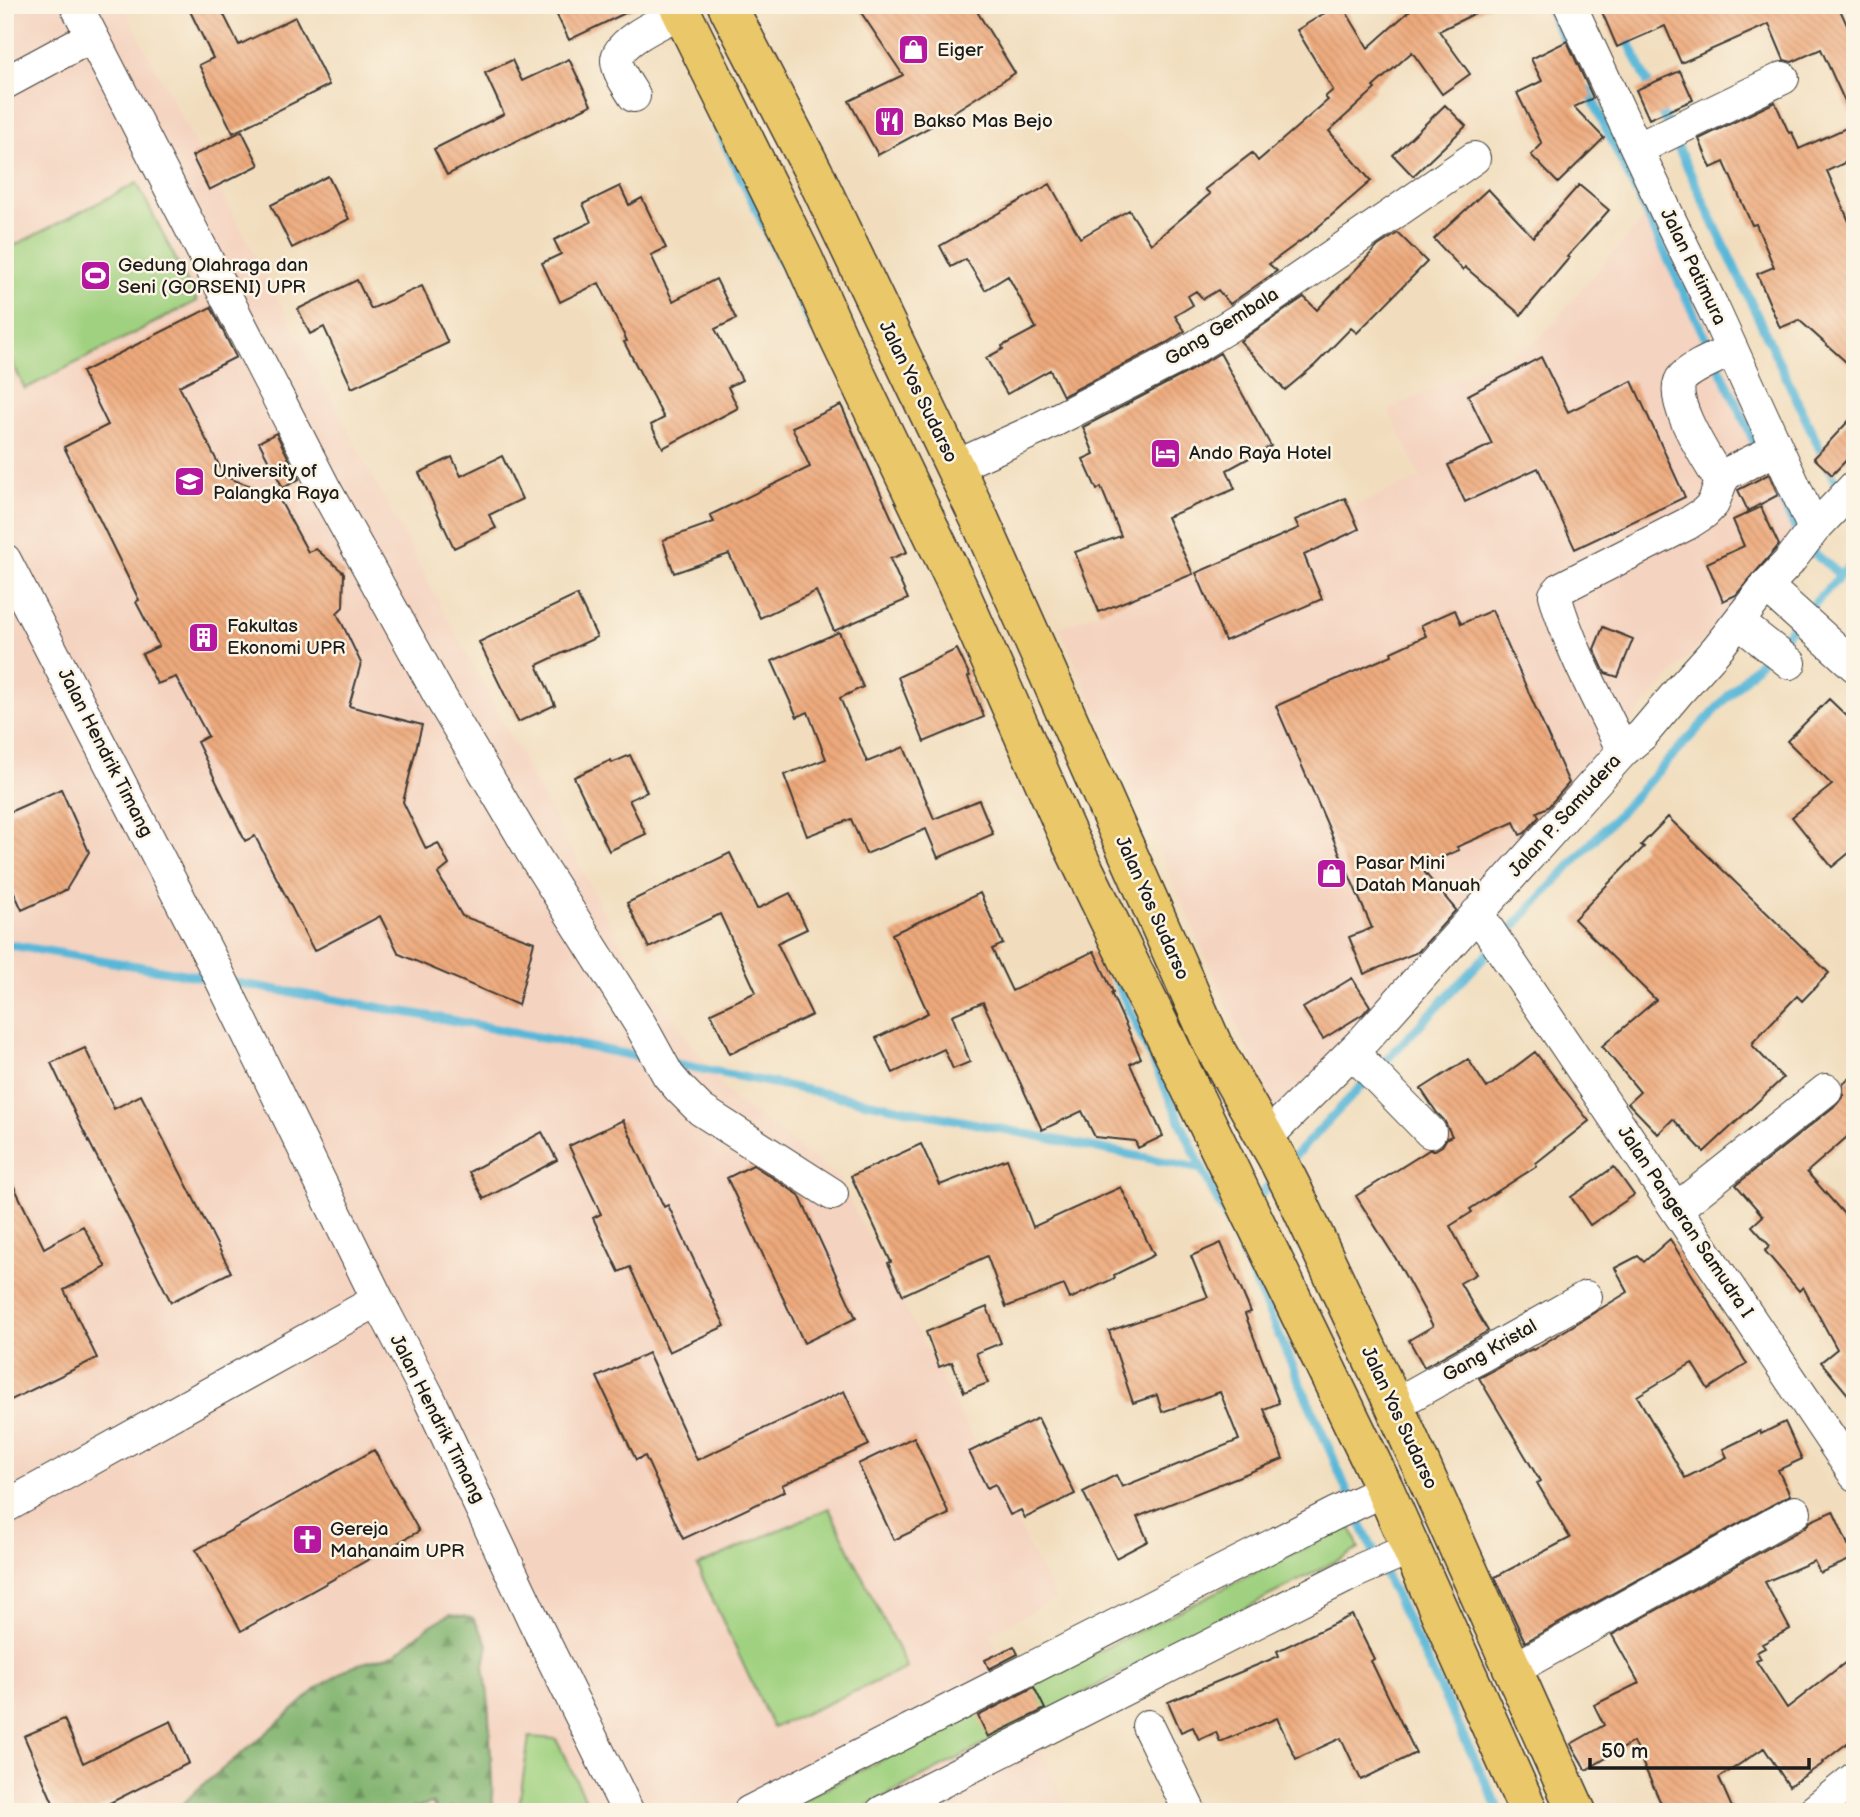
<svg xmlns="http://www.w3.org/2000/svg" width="1860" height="1817" font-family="'Balsamiq Sans',sans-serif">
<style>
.built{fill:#f4d3c0}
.forest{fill:url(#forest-firs);stroke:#4e6845;stroke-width:2}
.park{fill:#a0d180;stroke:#5e764e;stroke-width:2}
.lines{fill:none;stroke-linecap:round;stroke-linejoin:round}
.stream{stroke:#59b7d8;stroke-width:9}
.building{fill:url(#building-back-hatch)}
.minor-casing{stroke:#3c3934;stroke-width:34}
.major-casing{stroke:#3c3934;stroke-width:41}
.minor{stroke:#fff;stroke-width:32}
.major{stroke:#eac769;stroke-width:38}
.labels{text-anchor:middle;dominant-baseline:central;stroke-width:5;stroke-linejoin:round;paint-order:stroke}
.poi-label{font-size:19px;fill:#1c1c1c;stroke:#fcf5e5;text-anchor:start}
.street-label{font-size:19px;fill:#1c1c1c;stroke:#fcf5e5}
</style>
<defs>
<pattern id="forest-firs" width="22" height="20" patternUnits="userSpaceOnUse" patternTransform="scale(1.75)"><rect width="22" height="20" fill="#80b36e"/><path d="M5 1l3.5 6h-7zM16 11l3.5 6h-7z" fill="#68915a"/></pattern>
<pattern id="building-back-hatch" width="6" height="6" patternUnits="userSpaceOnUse" patternTransform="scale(1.75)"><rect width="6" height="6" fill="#eda97c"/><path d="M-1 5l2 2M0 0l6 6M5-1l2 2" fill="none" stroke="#cb916b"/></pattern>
</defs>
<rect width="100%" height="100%" fill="#fcf5e5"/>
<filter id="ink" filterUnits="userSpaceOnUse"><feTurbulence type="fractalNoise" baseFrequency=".0143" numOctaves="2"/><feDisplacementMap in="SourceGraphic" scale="14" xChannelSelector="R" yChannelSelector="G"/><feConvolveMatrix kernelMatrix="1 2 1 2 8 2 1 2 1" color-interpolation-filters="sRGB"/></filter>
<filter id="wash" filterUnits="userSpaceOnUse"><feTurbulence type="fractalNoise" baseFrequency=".00686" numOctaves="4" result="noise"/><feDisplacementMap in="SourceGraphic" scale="28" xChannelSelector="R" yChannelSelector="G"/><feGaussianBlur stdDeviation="1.57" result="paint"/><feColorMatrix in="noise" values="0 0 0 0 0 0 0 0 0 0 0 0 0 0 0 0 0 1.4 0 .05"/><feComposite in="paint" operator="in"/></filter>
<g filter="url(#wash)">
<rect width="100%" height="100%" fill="#f1ddbd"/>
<path class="built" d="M5,5H122L629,959L731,1097L837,1176L1055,1598L991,1635L1069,1812H5Z
M1653,207L1802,528L1278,1119L1060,628L1421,478L1388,410L1536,342Z"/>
<path class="forest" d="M450,1614L473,1618L488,1644L484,1666L488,1694L493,1805L491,1812H437L432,1803L404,1812H175L198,1789L264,1735L319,1687L352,1666L395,1654L428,1627Z"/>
<path class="park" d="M137,183L197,301L25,389L10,358L5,360V250Z
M829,1508L907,1668L773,1728L697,1566Z
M1350,1525L1359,1549L855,1812H778Z
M529,1737L556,1739L592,1812H518Z"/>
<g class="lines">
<path class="stream" d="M1547,5L1570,52
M1624,32L1840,492
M1588,90L1799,536
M707,106L814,330
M1807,547L1840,575
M5,944L214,979
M1112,971L1202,1169L1231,1227L1335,1462L1360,1523L1500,1812
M231,982L445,1019L651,1059
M672,1063L1202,1169
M1288,1163L1498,943L1855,560
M1256,1200L1277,1176"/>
</g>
<g id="blocks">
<path class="building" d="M187,5H219L239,45L295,17L329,85L233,133L199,65L213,58Z
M552,5H642L569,40Z
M856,5H973L1015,73L930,127L878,155L849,101L903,75Z
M1338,5H1342L1368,48L1416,5H1492L1439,31L1470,74L1442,94L1412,52L1373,87L1375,89L1329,131L1371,181L1310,234L1269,264L1277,271L1230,304L1218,290L1203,299L1196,291L1188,296L1193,305L1175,316L1185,331L1168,342L1063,396L1050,370L1007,394L986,358L1003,349L1002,346L1036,328L1008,276L985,290L966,259L951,267L940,246L1050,184L1080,238L1129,210L1151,244L1210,194L1205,189L1252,153L1258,161L1328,100L1325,97L1333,90L1297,30Z
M1599,5H1838L1855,43V124L1821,49L1792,62L1784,60L1769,24L1681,63L1665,26L1617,47Z
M1567,41L1593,98L1574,107L1604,138L1558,183L1531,155L1542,144L1517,93L1542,81L1531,59Z
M569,59L591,105L447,175L434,149L504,114L485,73L512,60L522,81Z
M1680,71L1693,100L1649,119L1636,90Z
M1775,102L1789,133L1792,132L1799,149L1855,124V158L1827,171L1855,235V370L1799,320L1780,328L1757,274L1774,267L1756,224L1752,225L1724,162L1711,168L1699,139Z
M1445,105L1466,126L1413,176L1393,155Z
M242,131L259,165L209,190L192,156Z
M328,176L349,219L292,248L271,205Z
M1579,185L1609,210L1567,257L1569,258L1521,315L1465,267L1463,270L1434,239L1488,189L1533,237Z
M620,186L629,205L642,198L666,248L651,255L673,301L716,279L736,319L715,329L742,380L728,387L738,408L663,448L651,425L664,418L624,342L627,341L599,283L560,302L542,263L561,254L554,240L591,222L583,204Z
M1398,233L1427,262L1357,333L1351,328L1315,365L1285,390L1240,341L1304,297L1317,310L1378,246Z
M357,280L371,309L422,286L448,343L352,388L324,327L310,334L298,309Z
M211,307L236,357L179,386L225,477L277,495L308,552L316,549L344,573L343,607L337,613L361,663L349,706L422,725L403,802L426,849L438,843L449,865L438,874L462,916L534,942L518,1005L399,954L380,916L314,951L255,836L245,841L197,742L208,736L176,677L157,684L142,654L159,646L136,602L139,600L64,447L108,425L82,372Z
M1220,353L1271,446L1227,470L1235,489L1167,517L1193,574L1099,612L1075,552L1121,536L1101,487L1097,490L1083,459L1094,454L1083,427L1185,374Z
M1541,357L1568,412L1632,381L1685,497L1575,549L1538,468L1465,502L1448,465L1492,444L1468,395Z
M841,405L907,552L890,559L908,599L834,631L816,591L760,618L729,554L674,573L663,540L714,522L710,515L810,467L792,427Z
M1855,414V451L1832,475L1814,458Z
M276,433L299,479L283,488L259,442Z
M502,456L522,499L489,515L496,528L454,548L419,473L452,457L461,476Z
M1769,474L1778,495L1748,511L1738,490Z
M1345,498L1359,529L1304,555L1322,599L1225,641L1196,573L1299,528L1295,520Z
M1761,507L1779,545L1736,595L1723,601L1707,563L1744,546L1733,520Z
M577,595L597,637L537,665L555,705L518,722L479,642Z
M1455,610L1461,624L1492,610L1569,783L1548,807L1537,812L1539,817L1525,833L1520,835L1514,822L1457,847L1459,850L1420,867L1456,910L1418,952L1364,974L1349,937L1372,928L1276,706L1392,655L1391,652L1426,636L1421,625Z
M1603,627L1633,639L1618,677L1605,673L1594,649Z
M839,632L863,687L840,698L867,762L904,747L934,819L979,800L993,834L938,858L926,829L866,854L851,819L807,836L784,775L826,759L808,712L797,717L772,661Z
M957,649L970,676L968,677L984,717L924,742L898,677Z
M1829,699L1855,724V848L1832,867L1792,817L1832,785L1787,741Z
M630,755L647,792L629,800L646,834L609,851L574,777L611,760L612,763Z
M61,789L89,852L66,890L22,910L5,872V814Z
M1668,817L1829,973L1802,1001L1797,996L1753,1042L1754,1043L1752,1045L1783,1078L1704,1152L1673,1119L1658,1134L1628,1103L1640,1092L1602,1046L1656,1000L1574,919L1644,847L1641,845Z
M730,853L757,909L790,893L807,929L777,943L812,1015L730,1054L711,1013L756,992L720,914L649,948L627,903Z
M980,893L1003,944L992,949L1012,991L1094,951L1113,992L1111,993L1141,1058L1130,1064L1163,1136L1138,1148L1135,1141L1095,1137L1082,1111L1042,1130L983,1002L952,1015L970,1062L953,1069L944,1049L893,1073L876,1038L928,1013L892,934Z
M1352,978L1370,1006L1363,1014L1323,1039L1303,1008Z
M85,1048L114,1109L141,1095L231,1272L171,1302L78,1120L51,1063Z
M1535,1052L1589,1121L1536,1163L1537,1166L1470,1209L1472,1212L1450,1226L1476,1274L1460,1283L1488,1331L1424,1367L1409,1340L1433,1326L1396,1259L1356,1196L1429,1150H1435L1442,1146L1447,1138L1452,1136L1444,1120L1437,1113L1421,1089L1468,1059L1487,1088Z
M1855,1074V1130L1807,1172L1844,1214L1855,1204V1403L1821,1362L1837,1349L1803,1287L1799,1291L1765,1251L1770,1246L1752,1226L1763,1216L1736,1185L1837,1104L1843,1096V1084Z
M623,1120L664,1207L668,1205L725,1326L669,1352L630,1267L619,1272L593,1218L601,1214L569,1146Z
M542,1132L557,1160L484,1199L469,1172Z
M921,1144L940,1185L1007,1159L1033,1227L1121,1187L1154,1255L1114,1275L1115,1278L1070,1299L1064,1285L1006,1307L987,1256L903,1295L888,1263L891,1262L851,1176Z
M753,1165L799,1195L856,1318L804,1343L727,1178Z
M1614,1167L1634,1195L1590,1225L1571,1197Z
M5,1168L44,1248L83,1226L106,1267L64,1290L97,1358L5,1403Z
M1670,1239L1747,1364L1708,1389L1692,1363L1637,1396L1685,1478L1727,1457L1723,1449L1760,1431L1761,1434L1785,1422L1802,1459L1778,1470L1790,1495L1525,1642L1495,1577L1570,1538L1537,1483L1540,1481L1479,1378L1532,1349L1533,1350L1628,1292L1615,1268L1638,1256L1644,1262Z
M1221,1243L1251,1312L1245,1314L1279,1403L1264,1409L1283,1459L1137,1517L1148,1541L1116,1558L1083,1492L1116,1475L1122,1487L1239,1440L1220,1392L1162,1412L1157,1395L1133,1403L1109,1331L1208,1297L1191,1256Z
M987,1307L1001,1343L976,1353L988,1383L964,1392L952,1362L939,1367L926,1332Z
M648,1353L697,1460L844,1391L869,1445L782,1485L785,1491L683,1539L645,1456L636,1460L597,1377Z
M1038,1418L1075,1494L1025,1518L1021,1510L1010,1515L995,1484L987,1488L969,1452Z
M914,1437L949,1514L894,1540L858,1464Z
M374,1450L419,1531L241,1631L196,1550Z
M1833,1511L1854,1558L1820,1573L1814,1561L1765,1582L1790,1629L1762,1644L1765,1648L1757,1652L1761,1659L1756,1661L1787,1708L1855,1655V1737L1823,1762L1824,1763L1789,1786L1764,1748L1719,1778L1734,1812H1665L1633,1742L1586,1770L1571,1744L1604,1725L1594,1705L1639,1683L1612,1635L1804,1528L1811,1521Z
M1352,1615L1374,1659L1371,1661L1416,1753L1361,1780L1341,1738L1296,1759L1277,1718L1220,1742L1216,1732L1199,1740L1193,1727L1181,1732L1168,1702L1279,1656L1277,1651Z
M1014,1646L1018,1654L989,1669L985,1660Z
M1034,1687L1045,1709L988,1737L978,1716Z
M64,1719L83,1763L171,1721L189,1763L92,1812H57L24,1736Z"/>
</g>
</g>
<g filter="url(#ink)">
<use href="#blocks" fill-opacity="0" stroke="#3c3934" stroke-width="2"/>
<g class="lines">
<defs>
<path id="minor" d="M1570,5L1670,220L1714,310L1814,529
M92,36L325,489L438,693L533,854L640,1024L668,1075L679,1088L701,1110L832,1194
M5,83L92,36L76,5
M634,96C628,86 618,73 617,61C616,41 665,21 681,12
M1637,149L1783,78
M954,467L1036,430L1177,358L1242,318L1474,158
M1721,482C1710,463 1664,396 1683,377C1694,366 1718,357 1732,350
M5,560L215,967L378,1300L428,1396L535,1623L628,1812
M1766,586L1855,666
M1738,622L1790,663
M1623,751C1600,703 1569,647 1555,595L1561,588L1687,524L1704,513L1713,504L1721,482L1726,474L1777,449
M1477,913L1855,1475
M1352,1052L1430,1132
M1266,1138L1364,1040L1596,781L1623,751L1642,735L1679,691L1716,650L1766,586L1788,563L1814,529L1855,486
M1676,1209L1826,1090
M1394,1405L1586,1297
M5,1507L378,1300
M1514,1669L1795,1512
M1148,1726L1190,1812
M749,1812L1334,1514L1385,1490
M882,1812L1355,1572L1410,1548
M1813,1812L1855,1778"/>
<path id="major" d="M678,5L804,260L839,339L957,585L1068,836L1385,1490L1529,1812
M727,5L814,173L979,518L1213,1045L1277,1158L1292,1188L1394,1405L1577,1812"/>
</defs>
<use href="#minor" class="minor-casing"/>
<use href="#major" class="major-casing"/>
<use href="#minor" class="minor"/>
<use href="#major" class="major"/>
</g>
</g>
<defs>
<symbol id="shop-square" viewBox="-11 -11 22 22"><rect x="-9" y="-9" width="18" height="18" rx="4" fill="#b5179e" stroke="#fcf5e5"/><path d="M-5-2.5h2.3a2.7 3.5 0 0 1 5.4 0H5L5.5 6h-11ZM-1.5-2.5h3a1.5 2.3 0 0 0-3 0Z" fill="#fff"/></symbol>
<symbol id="restaurant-square" viewBox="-11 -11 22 22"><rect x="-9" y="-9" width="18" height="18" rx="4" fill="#b5179e" stroke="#fcf5e5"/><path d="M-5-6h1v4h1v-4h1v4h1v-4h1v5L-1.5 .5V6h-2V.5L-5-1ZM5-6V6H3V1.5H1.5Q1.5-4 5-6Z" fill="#fff"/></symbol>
<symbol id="stadium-square" viewBox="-11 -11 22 22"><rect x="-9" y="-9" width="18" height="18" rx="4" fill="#b5179e" stroke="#fcf5e5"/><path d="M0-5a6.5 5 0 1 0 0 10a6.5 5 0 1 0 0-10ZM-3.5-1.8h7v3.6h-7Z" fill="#fff"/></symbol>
<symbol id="hotel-square" viewBox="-11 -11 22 22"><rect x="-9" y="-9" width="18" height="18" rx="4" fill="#b5179e" stroke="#fcf5e5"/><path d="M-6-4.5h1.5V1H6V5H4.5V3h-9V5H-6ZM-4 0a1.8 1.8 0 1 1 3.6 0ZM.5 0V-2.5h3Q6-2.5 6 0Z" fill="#fff"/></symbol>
<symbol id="university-square" viewBox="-11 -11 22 22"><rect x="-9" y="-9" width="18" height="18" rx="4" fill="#b5179e" stroke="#fcf5e5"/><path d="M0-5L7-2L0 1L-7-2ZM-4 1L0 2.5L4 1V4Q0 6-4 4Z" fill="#fff"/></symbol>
<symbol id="building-square" viewBox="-11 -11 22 22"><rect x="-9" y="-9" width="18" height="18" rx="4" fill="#b5179e" stroke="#fcf5e5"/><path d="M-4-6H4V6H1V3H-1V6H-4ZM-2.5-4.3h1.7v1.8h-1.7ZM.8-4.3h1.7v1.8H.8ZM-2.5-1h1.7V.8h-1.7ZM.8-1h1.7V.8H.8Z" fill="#fff"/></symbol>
<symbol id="church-square" viewBox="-11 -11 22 22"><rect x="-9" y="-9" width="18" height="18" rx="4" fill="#b5179e" stroke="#fcf5e5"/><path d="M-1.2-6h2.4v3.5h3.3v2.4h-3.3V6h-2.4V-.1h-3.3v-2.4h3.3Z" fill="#fff"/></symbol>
</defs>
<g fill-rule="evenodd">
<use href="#shop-square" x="896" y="32" width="35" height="35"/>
<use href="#restaurant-square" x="872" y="104" width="35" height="35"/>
<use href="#stadium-square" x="78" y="258" width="35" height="35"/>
<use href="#hotel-square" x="1148" y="436" width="35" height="35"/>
<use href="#university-square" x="172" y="464" width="35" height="35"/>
<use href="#building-square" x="186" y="620" width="35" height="35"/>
<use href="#shop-square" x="1314" y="856" width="35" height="35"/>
<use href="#church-square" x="290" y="1522" width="35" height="35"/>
</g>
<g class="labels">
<g class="poi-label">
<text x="937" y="50">Eiger</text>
<text x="913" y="121">Bakso Mas Bejo</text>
<text x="118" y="265">Gedung Olahraga dan<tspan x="118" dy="22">Seni (GORSENI) UPR</tspan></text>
<text x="1189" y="453">Ando Raya Hotel</text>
<text x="213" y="471">University of<tspan x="213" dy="22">Palangka Raya</tspan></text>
<text x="227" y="626">Fakultas<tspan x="227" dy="22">Ekonomi UPR</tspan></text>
<text x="1355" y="863">Pasar Mini<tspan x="1355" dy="22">Datah Manuah</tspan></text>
<text x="330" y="1529">Gereja<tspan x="330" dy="22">Mahanaim UPR</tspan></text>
</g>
<g class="street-label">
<text transform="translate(1693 267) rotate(64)">Jalan Patimura</text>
<text transform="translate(1222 327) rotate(-32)">Gang Gembala</text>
<text transform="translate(918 392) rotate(64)">Jalan Yos Sudarso</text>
<text transform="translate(105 753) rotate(63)">Jalan Hendrik Timang</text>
<text transform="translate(1565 816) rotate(-48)">Jalan P. Samudera</text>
<text transform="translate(1152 908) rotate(66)">Jalan Yos Sudarso</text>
<text transform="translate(1685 1222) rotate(56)">Jalan Pangeran Samudra I</text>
<text transform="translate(1490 1351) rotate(-30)">Gang Kristal</text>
<text transform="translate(1399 1418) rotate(65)">Jalan Yos Sudarso</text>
<text transform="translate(437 1419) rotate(63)">Jalan Hendrik Timang</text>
</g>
</g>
<rect width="1860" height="1817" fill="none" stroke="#fcf5e5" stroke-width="28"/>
<path d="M1590 1758v10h219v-10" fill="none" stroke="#1c1c1c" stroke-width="3.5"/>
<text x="1601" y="1758" font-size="21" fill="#1c1c1c" stroke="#fcf5e5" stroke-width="5" paint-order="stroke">50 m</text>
</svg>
